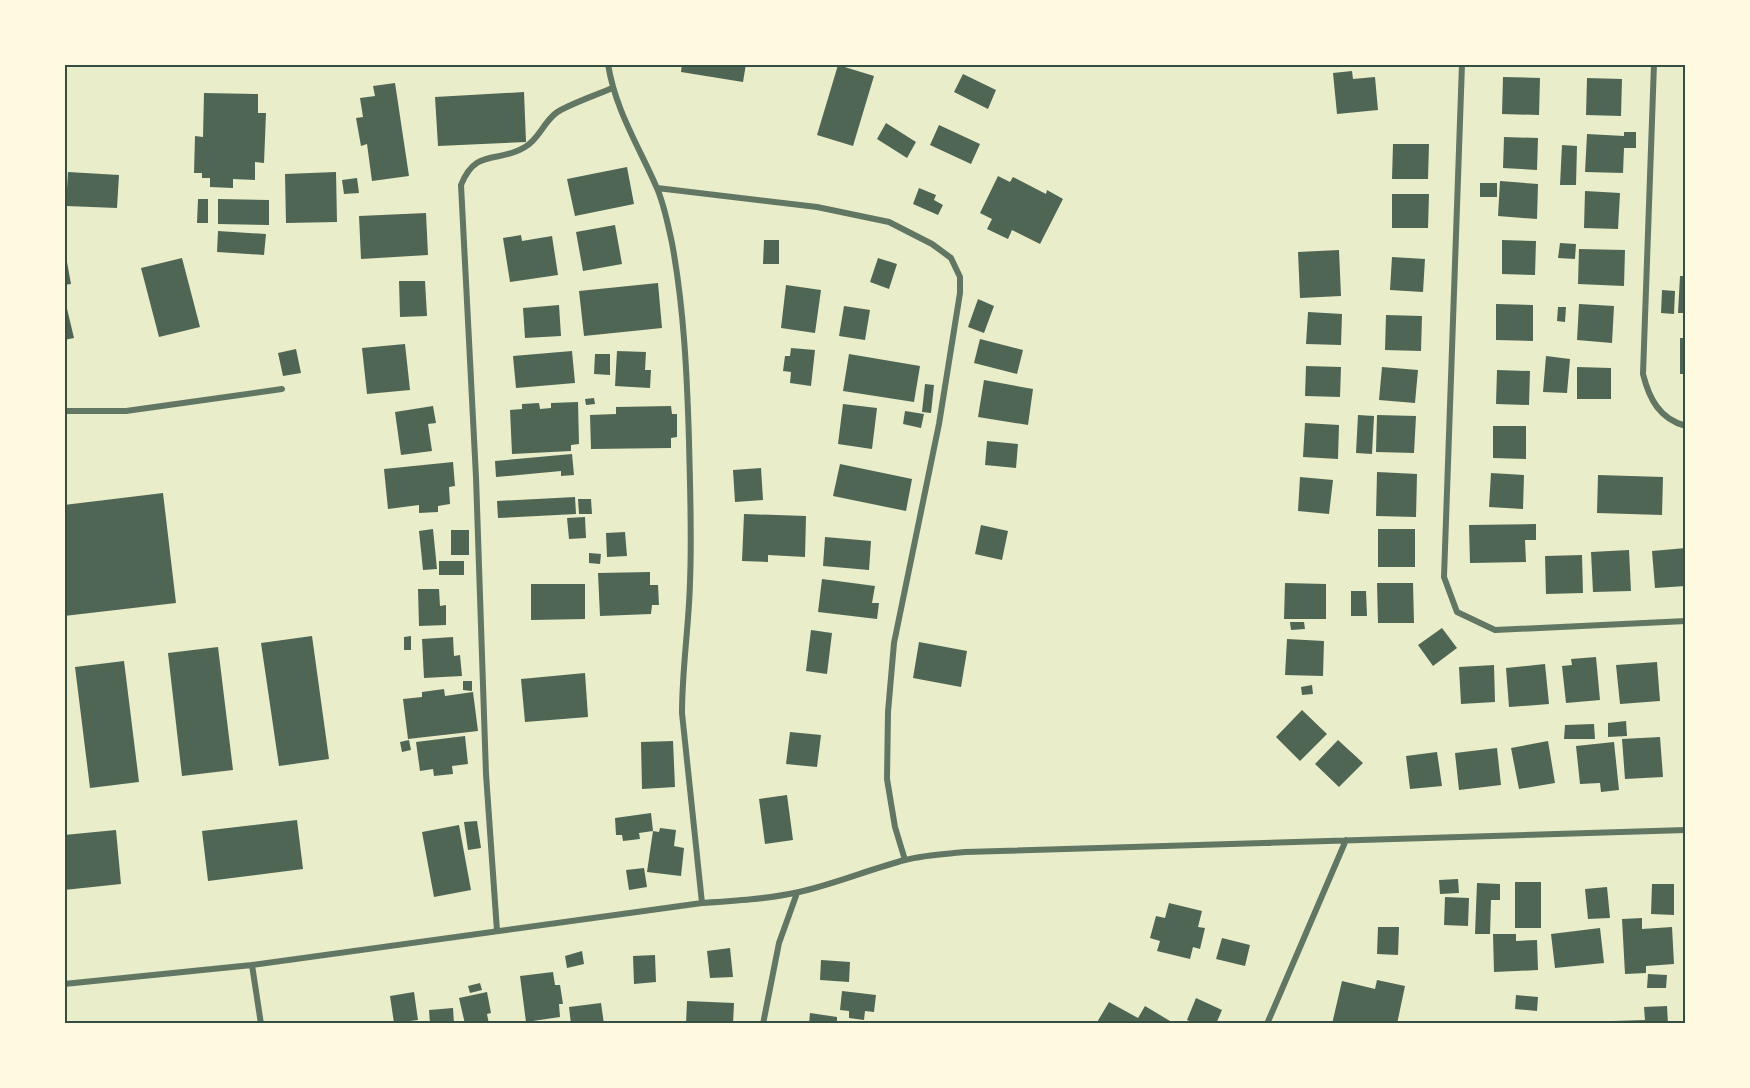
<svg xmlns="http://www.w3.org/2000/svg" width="1750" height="1088" font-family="Commissioner,sans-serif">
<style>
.building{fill:#4f6655}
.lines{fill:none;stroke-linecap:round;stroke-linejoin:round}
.minor{stroke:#617663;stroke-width:6}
.neatline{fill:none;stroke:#344e41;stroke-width:2}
</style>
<rect width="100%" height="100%" fill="#e9edc9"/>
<path class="building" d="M682,64H746L743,82L681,72Z
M838,65L874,76L853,146L817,135Z
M1352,71L1353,79L1375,77L1378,110L1337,114L1333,73Z
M963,74L996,90L988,109L954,92Z
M1503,77L1540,78L1539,115L1502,114Z
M1587,78L1622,79L1621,116L1586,115Z
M395,83L409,176L372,181L367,144L361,146L356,118L363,117L360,98L375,96L373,86Z
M524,92L526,142L438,146L435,97Z
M204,93L258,94V113H266L264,163L255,162V180L233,179V188L210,187V178H202V173H194L195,136L203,137Z
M886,123L916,142L907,158L877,139Z
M939,125L980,144L971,164L930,145Z
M1624,132H1636V148H1624L1623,173L1585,172L1587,134L1624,136Z
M1504,137L1538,138L1537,170L1503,168Z
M1393,144H1429L1428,179H1392Z
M1562,145L1577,146L1576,185H1560Z
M627,167L634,204L575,216L567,179Z
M68,172L119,175L117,208L66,206Z
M336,172L337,222L286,223L285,174Z
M998,176L1010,182L1013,177L1046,194L1047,190L1063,199L1040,244L1012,230L1008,239L987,229L992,219L980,213Z
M357,178L359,193L344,194L342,180Z
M1500,181L1538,184L1537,219L1498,216Z
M1480,183H1497V197H1480Z
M919,188L936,195L934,200L943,205L938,215L913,204Z
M1585,191L1620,193L1618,229L1584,228Z
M1392,194H1429L1428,228H1392Z
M198,199H208V223H197Z
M218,199L269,200V225L218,224Z
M426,213L428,255L361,259L359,216Z
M615,225L622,264L583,271L576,232Z
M218,231L266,234L264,255L217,252Z
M521,235L522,241L552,236L558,275L510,282L503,238Z
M764,240H779V264H763Z
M1502,240L1536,241L1535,275L1502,274Z
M1560,243L1576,244L1575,259L1558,258Z
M1579,249L1625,250L1624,286L1578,284Z
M1339,250L1341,296L1300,298L1298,252Z
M1392,257L1425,259L1423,292L1390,290Z
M182,258L200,327L159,337L141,268Z
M878,258L897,264L889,289L870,282Z
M67,262L71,284L64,285V263Z
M1680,276H1686V313H1678Z
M399,281H425L427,316L400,317Z
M658,283L662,328L584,336L579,291Z
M786,285L821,290L815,333L781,328Z
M1662,290L1675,291L1674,314L1661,313Z
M64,296L74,338L64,340Z
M978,299L994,306L984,333L968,327Z
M1496,304L1533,305V341L1496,340Z
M1579,304L1614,306L1612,343L1577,340Z
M559,305L561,336L525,338L523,308Z
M844,306L870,310L865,340L839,336Z
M1558,307H1566L1565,322L1557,321Z
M1308,312L1342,314L1341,345L1306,344Z
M1386,315L1422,316L1421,351L1385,350Z
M1680,338H1686V374H1680Z
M980,339L1023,350L1017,374L974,363Z
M405,344L410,390L367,394L362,348Z
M791,348L815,350L811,386L790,383L791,372L783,371L785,356H790Z
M296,349L301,373L283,376L278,353Z
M572,351L575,383L516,388L513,356Z
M617,351L646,352L645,370H651L650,388L615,386Z
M595,354H610V375L594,374Z
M849,354L920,366L914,402L843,391Z
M1546,356L1570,359L1567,393L1543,392Z
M1306,366L1341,367L1340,397L1305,396Z
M1382,367L1418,370L1415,403L1379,400Z
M1577,367L1611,368V399H1577Z
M1497,370L1530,371L1529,405L1496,404Z
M984,380L1033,389L1028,425L978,417Z
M925,384L934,385L931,413L922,412Z
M594,398L595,404L586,405L585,399Z
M578,402L579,444L571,445V451L512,454L510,410L522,409V404L539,403L540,409L551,408V403Z
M843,404L877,408L872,449L838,444Z
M433,406L436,423L428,424L432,451L401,455L395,412Z
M671,406L672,414H677V437L671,438V448L591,449L590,415L616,414V407Z
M905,411L924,414L921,428L903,424Z
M1358,415L1374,416L1372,454L1356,453Z
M1377,415L1416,416L1414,453L1376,452Z
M1305,423L1339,425L1338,459L1303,457Z
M1493,426H1526V459L1493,458Z
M987,441L1018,444L1016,468L985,465Z
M572,454L574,475L561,476V471L496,477L495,461Z
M453,462L455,486L449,487L450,504L438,506V512L419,513V505L388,509L384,469Z
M840,464L912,479L906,511L833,496Z
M761,468L763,500L735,502L733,470Z
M1377,472L1417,474L1416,517L1376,516Z
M1491,473L1524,475L1523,509L1489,507Z
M1598,475L1663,477L1662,515L1597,513Z
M1300,477L1333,480L1329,514L1298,511Z
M163,493L176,603L64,616V505Z
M575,497L576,514L498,518L497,501Z
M578,499H591L592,514H579Z
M744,514L806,516L805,557L768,555V562L742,561Z
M585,517L586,538L569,539L567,518Z
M1536,524V540H1525L1526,562L1470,563L1469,525Z
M981,525L1008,531L1002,560L975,554Z
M433,529L437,569L423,570L419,531Z
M1378,529H1415V567H1378Z
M451,530H469V555H451Z
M625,532L627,556L607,557L606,533Z
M825,537L871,541L869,570L823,566Z
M1686,548V586L1655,588L1652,551Z
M1629,550L1631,591L1593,592L1591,552Z
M589,553L601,554L600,564L589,563Z
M1582,555L1583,593L1546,594L1545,556Z
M439,561H464V575H439Z
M650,572V585H658L659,605H652L651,614L600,616L598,573Z
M822,579L875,586L872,603H879L877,619L818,612Z
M1285,583L1326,584V619H1284Z
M1377,583H1413L1414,623H1378Z
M531,584H585V619L531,620Z
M418,589H439L440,606L446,605V625L419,626Z
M1351,591H1366L1367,616H1351Z
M1290,622H1304L1305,629L1291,630Z
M1442,628L1457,648L1433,666L1418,645Z
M811,630L832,633L827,674L806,671Z
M312,636L329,759L279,766L261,643Z
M411,636V650H404V637Z
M453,637L454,656L460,655L462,676L424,678L422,639Z
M1287,639L1324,641L1323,676L1285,675Z
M919,642L967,651L961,687L913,678Z
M218,647L233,770L182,776L168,653Z
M1596,657L1600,700L1566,703L1562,666L1572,665L1571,659Z
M124,661L139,782L90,788L75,667Z
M1657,662L1660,701L1620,704L1616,665Z
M1545,664L1549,704L1509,707L1506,668Z
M1494,665L1495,702L1461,704L1459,667Z
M585,673L588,717L525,722L521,679Z
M463,681H472V691L463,690Z
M1312,685L1313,694L1302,695L1301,687Z
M444,689L445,696L473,692L478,731L408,739L403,699L422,697V692Z
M1302,710L1327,734L1300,761L1276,737Z
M1626,721L1627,736L1608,737V723Z
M1594,724L1595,739H1564L1565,725Z
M790,732L821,735L817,767L786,764Z
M465,736L468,764L452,766L453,774L434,776L433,769L420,771L416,742Z
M1660,737L1663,777L1625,779L1622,739Z
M409,740L411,750L402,752L400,742Z
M1338,740L1363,763L1339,787L1315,764Z
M673,741L675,787L642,789L641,742Z
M1548,741L1555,783L1519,789L1511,748Z
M1614,742L1619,790L1601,792L1600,783L1580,784L1576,746Z
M1497,748L1501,785L1459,790L1455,753Z
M1437,752L1442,786L1410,789L1406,756Z
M787,795L793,840L765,844L759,799Z
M651,813L653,831L639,833L640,839L623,841L622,835H616L615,818Z
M297,820L303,869L208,881L202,831Z
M477,821L481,848L468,850L464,822Z
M459,825L471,890L434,897L422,832Z
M660,828L676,830L674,846L684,848L681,876L647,872L653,831L659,832Z
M116,830L121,884L64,890V835Z
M644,868L647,887L629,890L626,870Z
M1458,879L1459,893L1440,894L1439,880Z
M1515,882H1541V928H1515Z
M1477,883L1500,884V900H1491L1490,934H1475Z
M1652,884H1674V915L1651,914Z
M1607,887L1610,918L1588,919L1585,889Z
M1445,897L1469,898L1468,926L1444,925Z
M1169,903L1202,911L1198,927L1205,928L1200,949L1193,947L1190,959L1157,951L1160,941L1150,938L1156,916L1165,918Z
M1642,918V929L1672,927L1674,964L1646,966V973L1625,974L1622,919Z
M1378,927H1399L1398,955L1377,954Z
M1600,928L1604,963L1555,968L1551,934Z
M1493,934H1516V941L1537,940L1538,970L1494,972Z
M1222,938L1250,945L1245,966L1216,959Z
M730,948L733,977L710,978L707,951Z
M582,951L584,964L567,968L565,956Z
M655,955L656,982L634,984L633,956Z
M821,960L850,962L849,982L820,980Z
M553,972L555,985H560L563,1004H559L560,1017L526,1022L520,976Z
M1648,974L1667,975L1666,988H1647Z
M1377,980L1405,986L1397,1024H1332L1342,981L1375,989Z
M480,983L482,990L470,993L468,986Z
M842,991L876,995L874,1012L865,1011L864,1020L849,1018V1011L840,1010Z
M414,992L418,1020L394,1023L390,996Z
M487,992L491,1013L487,1014L489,1024H465L459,998Z
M1516,995L1538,997L1537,1011L1515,1009Z
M1196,998L1222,1010L1216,1024H1196L1187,1020Z
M687,1001L734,1003L733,1024H686Z
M1109,1002L1138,1018L1145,1006L1175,1024H1096Z
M601,1003L604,1024H571L569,1007Z
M1667,1006L1668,1024H1613V1021L1645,1020L1644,1007Z
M453,1008L454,1024H430L429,1010Z
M810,1013L837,1017V1024H809Z"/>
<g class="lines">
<path class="minor" d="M608,64C615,109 638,145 656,186C664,203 668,225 672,243C684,308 687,375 689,441C690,488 692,535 690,582C689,625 682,669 682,713L702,903
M1462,64L1444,577L1457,612L1495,630L1686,621
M1654,64L1643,374C1649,398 1659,419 1686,426
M657,188L817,207L889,222L932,244L951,258L960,277V293L939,424L894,643L888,712L887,779L895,827L905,860
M64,411H126L282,389
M497,931L486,774L476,477L461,185C476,147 498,164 525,147C539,139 543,123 556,113C569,104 597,95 612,88
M252,965L261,1024
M64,984L252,965L702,903C734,901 767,899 799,892C835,884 870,869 905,860C924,855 945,854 965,852L1686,830
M763,1024L779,943L797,893
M1267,1024L1346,840"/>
</g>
<rect width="1750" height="1088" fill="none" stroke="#fefae0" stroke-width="132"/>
<rect x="66" y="66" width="1618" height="956" class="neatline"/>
</svg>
